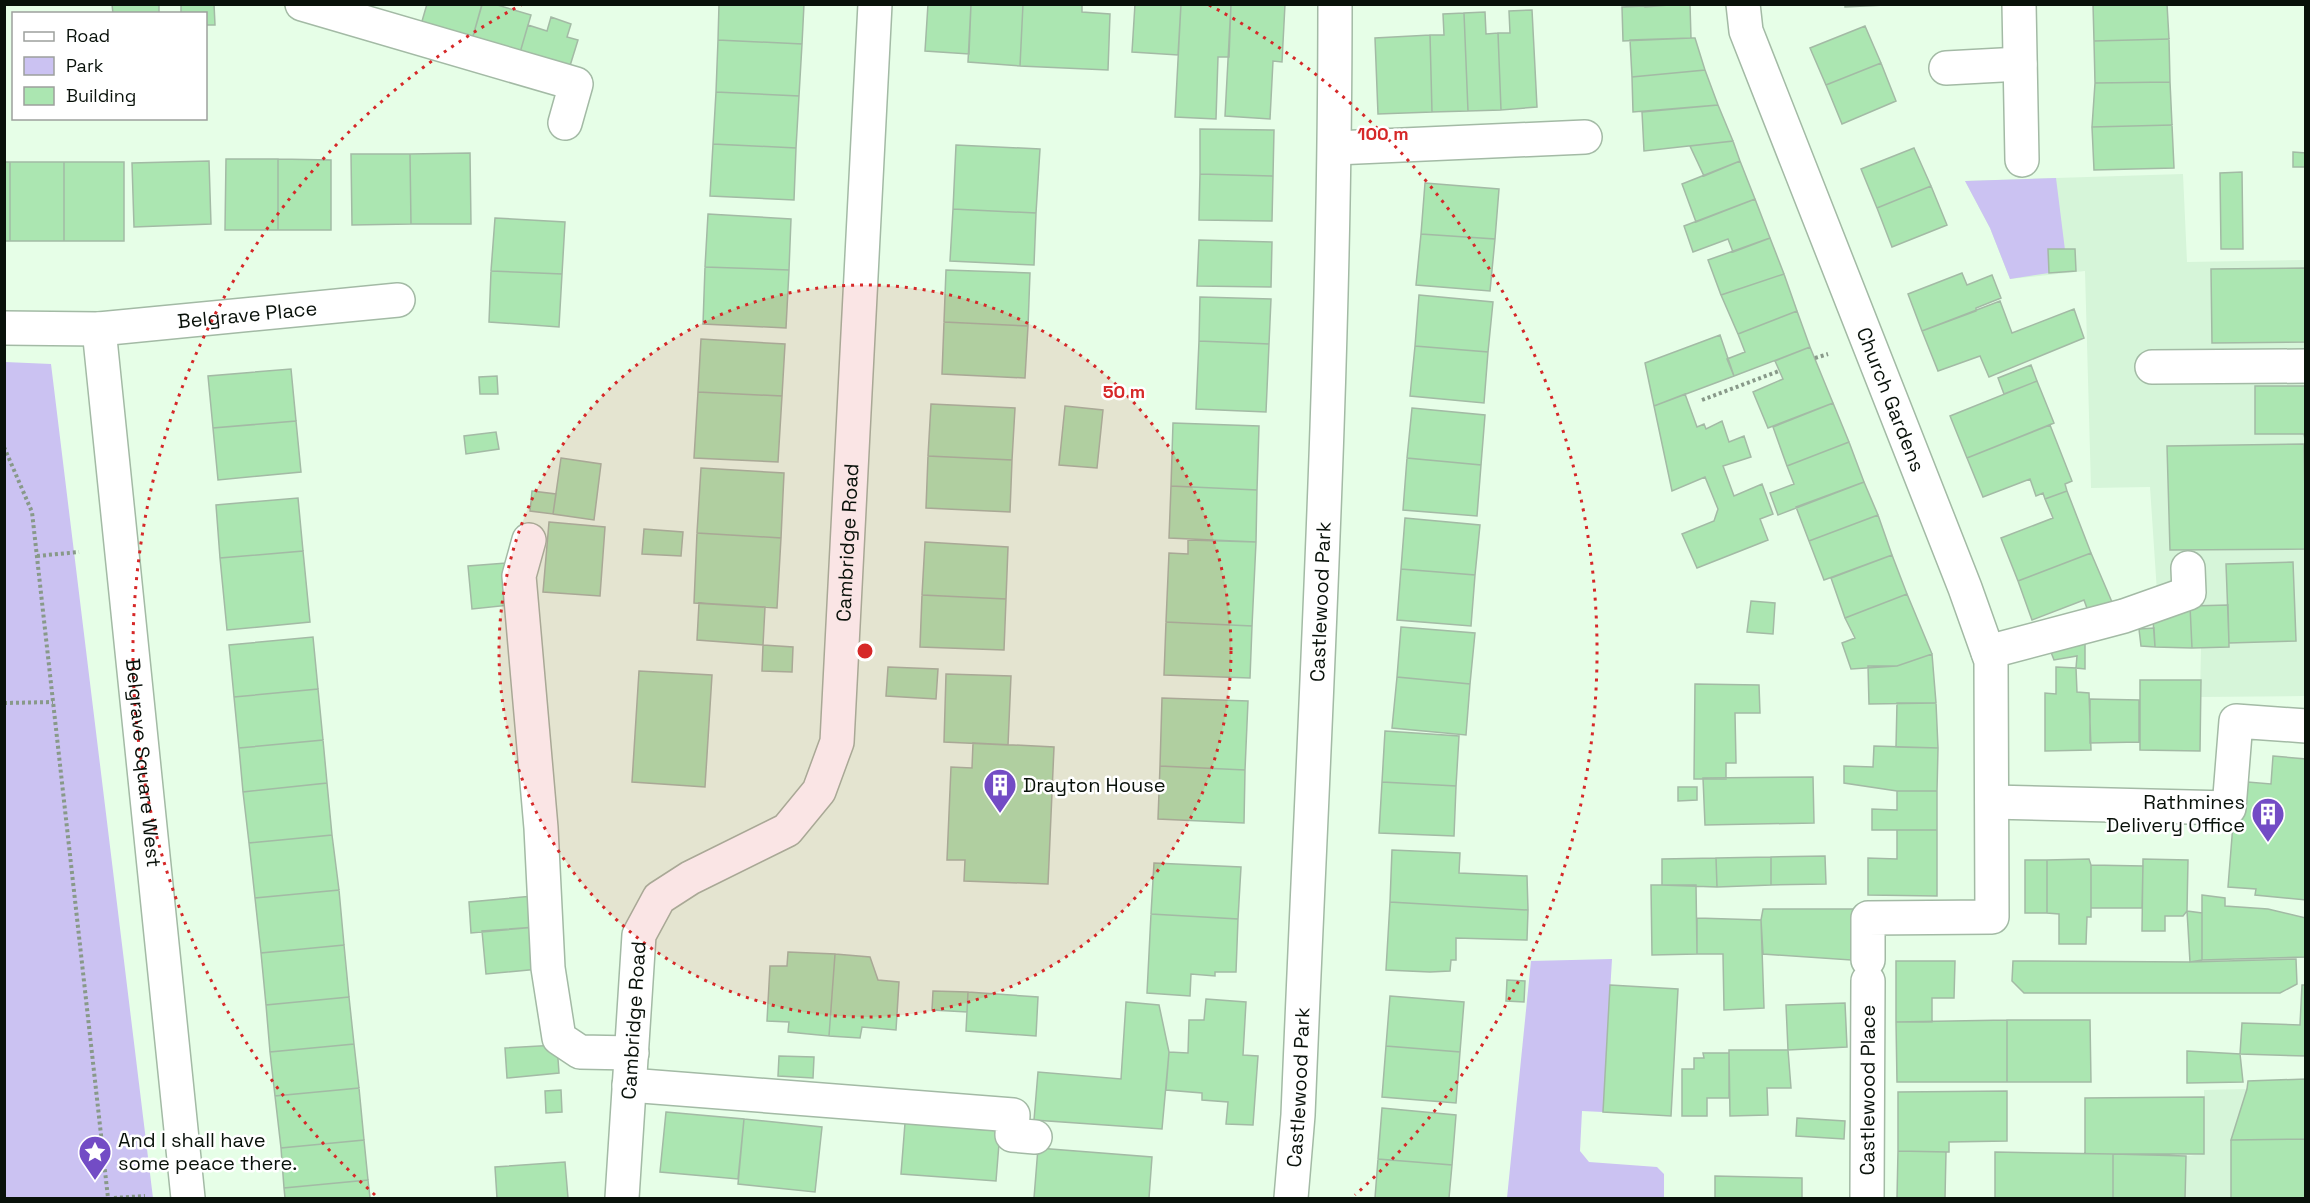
<svg xmlns="http://www.w3.org/2000/svg" width="2310" height="1203" font-family="'Space Grotesk',sans-serif">
<style>
.built{fill:#d6f5d9}
.green{fill:#cbc2f2}
.building{fill:#abe6b1;stroke:#a3baa5;stroke-width:1.5}
.lines{fill:none;stroke-linecap:round;stroke-linejoin:round}
.minor-casing{stroke:#a3baa5;stroke-width:36}
.path{stroke:#889989;stroke-width:4;stroke-dasharray:3 3;stroke-linecap:butt}
.minor{stroke:#fff;stroke-width:33}
.ring{fill:none;stroke:#d62828;stroke-width:3;stroke-dasharray:3 6}
.labels{text-anchor:middle;dominant-baseline:central;stroke-width:5;stroke-linejoin:round;paint-order:stroke}
.street-label{font-size:20px;fill:#09110a;stroke:#fff}
.poi-label{font-size:20px;fill:#09110a;stroke:#fff;text-anchor:start}
.centre{fill:#d62828;stroke:#fff;stroke-width:3}
.ring-label{font-size:18px;text-anchor:middle;font-weight:bold;fill:#d62828;stroke:#fff;stroke-width:5;stroke-linejoin:round;paint-order:stroke}
</style>
<rect width="100%" height="100%" fill="#e6fee7"/>
<path class="built" d="M2183,174L2187,262L2305,260V696L2200,697L2201,648L2157,592L2150,487L2091,488L2085,271L2010,279L1990,228L1965,181Z
M2305,1079V1198H2185L2186,1156L2204,1154V1090L2247,1089L2248,1081Z"/>
<path class="green" d="M2056,178L2065,250L2048,249L2049,273L2010,279L1990,228L1965,181Z
M5,362L51,364L153,1198H5Z
M1612,959L1603,1112L1582,1111L1580,1151L1589,1162L1657,1167L1664,1174V1198H1507L1531,961Z"/>
<path class="building" d="M112,4H159V14H113Z
M181,4H214L215,25H206V14H181Z
M427,4L482,5L471,43L420,28Z
M482,4H494L531,15L519,56L471,43Z
M719,4H804L802,44L718,40Z
M928,4H971L969,54L925,51Z
M971,4H1023L1020,66L968,62Z
M1023,4H1082V12L1110,14L1108,70L1020,66Z
M1135,4H1181L1178,55L1132,52Z
M1181,4H1231L1229,57H1218L1216,119L1175,117Z
M1231,4H1285L1282,62L1273,61L1270,119L1225,116Z
M1645,4H1682L1645,7Z
M1690,4L1691,38L1623,41L1622,7Z
M1845,4H1907L1845,7Z
M2093,4H2167L2169,39L2094,41Z
M1532,10L1537,107L1501,110L1498,33H1510L1509,11Z
M1485,12L1486,34L1498,33L1501,110L1468,111L1464,13Z
M1464,13L1468,111L1432,112L1430,35H1444L1443,14Z
M551,17L571,24L567,37L578,40L569,69L519,56L528,25L547,31Z
M1865,26L1881,63L1826,85L1810,48Z
M1430,35L1432,112L1378,114L1375,38Z
M1691,38H1695L1705,70L1632,77L1630,40Z
M2169,39L2170,82L2095,83L2094,41Z
M718,40L802,44L799,96L716,92Z
M1881,63L1896,101L1842,124L1826,85Z
M1705,70L1718,105L1633,112L1632,77Z
M2170,82L2172,125L2092,127L2095,83Z
M716,92L799,96L796,148L713,144Z
M1718,105L1733,141L1644,151L1642,112Z
M2172,125L2174,168L2094,170L2092,127Z
M1200,129L1274,130L1273,176L1200,174Z
M1733,141L1740,161L1704,176L1690,146Z
M713,144L796,148L794,200L710,196Z
M956,145L1040,149L1036,213L953,209Z
M1914,148L1931,186L1877,208L1861,169Z
M2293,152L2306,153V167H2293Z
M470,153L471,224H411L410,154Z
M351,154H410L411,224L352,225Z
M226,159H278V230H225Z
M278,159L331,160V230H278Z
M209,161L211,224L134,227L132,163Z
M1740,161L1755,199L1696,222L1682,184Z
M4,162H10V241H4Z
M10,162H64V241H10Z
M64,162H124V241H64Z
M2242,172L2243,249H2221L2220,173Z
M1200,174L1273,176L1272,221L1199,220Z
M1425,183L1499,189L1495,239L1421,234Z
M1931,186L1947,225L1892,247L1877,208Z
M1755,199L1770,238L1733,252L1728,239L1693,252L1684,226Z
M953,209L1036,213L1034,265L950,261Z
M708,214L791,219L789,270L705,267Z
M495,218L565,222L562,274L491,271Z
M1421,234L1495,239L1490,291L1416,285Z
M1770,238L1784,274L1721,295L1708,260Z
M1199,240L1272,242L1271,287L1197,286Z
M2048,249H2075L2076,271L2049,273Z
M705,267L789,270L786,328L703,324Z
M2306,268V342L2212,343L2211,269Z
M946,270L1030,273L1028,326L944,322Z
M491,271L562,274L559,327L489,322Z
M1962,273L1967,285L1992,275L2001,298L1976,308V311L1922,331L1908,294Z
M1784,274L1797,311L1738,334L1721,295Z
M1419,295L1493,302L1488,352L1415,346Z
M1200,297L1271,299L1269,344L1199,341Z
M2000,301L2012,333L2074,309L2084,338L1989,377L1980,356L1938,371L1922,331Z
M1797,311L1810,347L1734,376L1727,359L1745,352L1738,334Z
M944,322L1028,326L1025,378L942,374Z
M1720,335L1734,376L1654,406L1645,363Z
M701,339L785,344L782,396L698,392Z
M1199,341L1269,344L1266,412L1196,409Z
M1415,346L1488,352L1484,403L1410,396Z
M1810,347L1833,403L1768,428L1753,392L1783,379L1775,361Z
M2031,365L2037,381L2004,394L1998,378Z
M291,369L296,421L213,428L208,376Z
M497,376L498,394H480L479,377Z
M2037,381L2054,423L1967,458L1950,416Z
M2255,386H2306V444L2304,434H2255Z
M698,392L782,396L778,462L694,458Z
M1685,394L1697,427L1704,424L1706,429L1722,421L1729,442L1744,436L1751,457L1723,466L1734,496L1762,484L1773,514L1760,519L1768,540L1697,568L1682,534L1714,521L1718,509L1705,477L1672,491L1654,406Z
M1833,403L1849,442L1787,466L1773,427Z
M931,404L1015,408L1012,460L928,456Z
M1065,406L1103,410L1097,468L1059,465Z
M1412,408L1485,415L1481,465L1407,458Z
M296,421L301,472L218,480L213,428Z
M1173,423L1259,426L1257,490L1171,486Z
M2050,425L2072,481L2065,484L2067,491L2045,499L2043,493L2036,496L2030,479L1983,497L1967,458Z
M496,432L499,449L466,454L464,436Z
M1849,442L1864,482L1778,515L1770,493L1794,484L1787,466Z
M2304,444L2306,549L2170,550L2167,446Z
M928,456L1012,460L1010,512L926,508Z
M561,458L601,464L594,520L553,514Z
M1407,458L1481,465L1477,516L1403,510Z
M701,468L784,473L781,538L697,533Z
M1864,482L1878,515L1809,541L1796,507Z
M1171,486L1257,490L1256,542L1169,538Z
M532,491L556,494L553,514L530,511Z
M2067,491L2091,553L2018,581L2001,538L2053,518L2045,499Z
M298,498L303,551L220,558L216,505Z
M1878,515L1892,555L1824,580L1809,541Z
M1405,518L1480,525L1475,575L1401,569Z
M549,522L605,527L600,596L543,592Z
M644,529L683,532L681,556L642,554Z
M697,533L781,538L777,608L694,603Z
M1188,540L1256,542L1252,626L1166,622L1169,553L1188,554Z
M925,542L1008,547L1006,599L922,595Z
M303,551L310,622L227,630L220,558Z
M2091,553L2112,602L2088,611L2084,600L2032,620L2018,581Z
M1892,555L1907,594L1845,618L1831,578Z
M2293,562L2296,641L2229,643L2226,564Z
M506,563L510,605L472,609L468,566Z
M1401,569L1475,575L1471,626L1397,620Z
M1907,594L1932,654L1897,666L1851,669L1842,643L1855,638L1845,618Z
M922,595L1006,599L1004,650L920,647Z
M1751,601L1775,603L1773,634L1747,632Z
M699,603L765,607L763,645L697,640Z
M2228,605L2229,647L2192,648L2190,606Z
M2190,606L2192,648L2155,647L2153,620Z
M1166,622L1252,626L1250,678L1164,675Z
M1401,627L1475,633L1470,684L1397,677Z
M2154,628L2155,647L2141,646L2139,629Z
M313,637L318,689L234,697L229,645Z
M2085,638V669L2076,668L2077,656L2054,660L2049,647Z
M763,645L793,647L792,672L762,671Z
M1932,654L1936,703L1869,704L1868,666H1897Z
M888,667L938,669L936,699L886,696Z
M2056,667L2076,668L2077,692L2089,693L2091,750L2045,751V693L2056,694Z
M639,671L712,675L705,787L632,782Z
M946,674L1011,676L1008,745L944,742Z
M1397,677L1470,684L1466,735L1392,728Z
M2140,680H2201L2200,751L2140,750Z
M1695,684L1759,685L1760,713H1735L1736,763H1726V779H1694Z
M318,689L323,740L239,748L234,697Z
M1162,698L1248,701L1245,770L1160,766Z
M2090,699L2139,700V742L2090,743Z
M1897,703H1936L1938,748L1896,747Z
M1385,731L1459,736L1456,786L1382,782Z
M323,740L327,783L243,792L239,748Z
M973,743L1054,747L1048,884L964,881L965,860H947L951,767L972,768Z
M1874,746L1938,748L1937,791H1897L1844,783V766L1873,767Z
M2273,756L2306,759V900L2255,895L2256,889L2228,887L2235,799L2246,800L2248,782L2271,784Z
M1160,766L1245,770L1244,823L1158,819Z
M1813,777L1814,823L1705,825L1703,778Z
M1382,782L1456,786L1454,836L1379,833Z
M327,783L332,835L249,843L243,792Z
M1678,787H1697V800L1678,801Z
M1897,791H1937V830H1872V809L1897,810Z
M1897,830H1937V896L1868,895V858L1897,859Z
M332,835L339,890L255,898L249,843Z
M1392,850L1460,853L1459,873L1527,876L1528,910L1390,902Z
M1825,856L1826,884L1771,885V857Z
M1771,857V885L1717,887L1716,858Z
M1716,858L1717,887L1662,885V859Z
M2089,859L2091,865V917H2087L2086,944H2059V914L2047,913V860Z
M2143,859L2188,860L2187,911L2183,916H2165V931H2142Z
M2025,860H2047V913H2025Z
M1154,863L1241,867L1238,919L1151,914Z
M2091,865L2143,866L2142,908H2091Z
M1651,885H1696L1697,954L1652,955Z
M339,890L344,945L261,953L255,898Z
M2202,895L2225,898V906L2268,909L2306,918V957L2202,960Z
M533,896L536,927L471,933L469,902Z
M1390,902L1528,910L1527,940L1456,938V960H1451L1450,971L1430,972L1386,970Z
M1763,909H1853L1851,960L1763,954L1761,920Z
M2187,911L2202,913V960L2190,962Z
M1151,914L1238,919L1236,972H1215V976L1191,974L1190,996L1147,993Z
M1697,918L1761,920L1764,1008L1724,1010L1723,954H1697Z
M536,927L539,969L486,974L482,931Z
M344,945L349,997L266,1005L261,953Z
M788,952L835,954L829,1036L788,1032L789,1022L767,1021L770,966H787Z
M835,954L870,957L878,980L899,982L896,1030L862,1027L860,1038L829,1036Z
M2296,959L2297,984L2280,993H2024L2012,981L2013,961L2190,962Z
M1896,961H1955L1954,998H1932V1022H1896Z
M1507,980L1525,981L1524,1002L1506,1001Z
M1610,985L1678,989L1671,1116L1603,1112Z
M2302,985H2306V1056L2240,1054L2242,1023L2300,1025Z
M933,991L968,992L967,1012L932,1010Z
M968,992L1038,997L1036,1036L966,1031Z
M1390,996L1464,1002L1460,1052L1386,1046Z
M349,997L354,1044L270,1052L266,1005Z
M1206,999L1246,1002L1243,1055L1258,1056L1253,1125L1226,1124L1228,1102L1202,1100V1093L1166,1090L1169,1052L1188,1053L1189,1020H1204Z
M1126,1002L1159,1005L1169,1052L1162,1129L1034,1120L1038,1072L1121,1079Z
M1845,1003L1847,1047L1788,1050L1786,1005Z
M2007,1020V1082H1897L1896,1022Z
M2007,1020H2090L2091,1082H2007Z
M354,1044L359,1088L275,1096L270,1052Z
M557,1045L559,1073L507,1078L505,1048Z
M1386,1046L1460,1052L1456,1103L1382,1097Z
M1729,1050H1788L1791,1088H1767L1768,1115L1730,1116Z
M2187,1051L2240,1054L2243,1082L2187,1083Z
M1703,1053H1729V1098H1707V1116H1682V1069H1694V1058H1704Z
M779,1056L814,1057L813,1078L778,1076Z
M2306,1079V1139L2231,1140L2247,1089L2248,1081Z
M359,1088L364,1140L281,1148L275,1096Z
M561,1090L562,1112L546,1113L545,1091Z
M2007,1091V1141L1949,1142V1152L1898,1151V1092Z
M2204,1097V1154H2085V1098Z
M1382,1108L1456,1115L1452,1165L1378,1159Z
M666,1112L744,1119L738,1179L660,1172Z
M1797,1118L1845,1121L1844,1139L1796,1136Z
M744,1119L822,1127L815,1192L738,1184Z
M905,1123L1000,1131L996,1181L901,1174Z
M2306,1139V1198H2231V1140Z
M364,1140L368,1180L284,1188L281,1148Z
M1038,1148L1152,1157L1149,1198H1034Z
M1898,1151L1946,1152L1945,1198H1897Z
M1995,1152L2113,1154V1198H1995Z
M2113,1154L2186,1156L2185,1198H2113Z
M1378,1159L1452,1165L1449,1198H1375Z
M565,1162L568,1198H497L495,1167Z
M1715,1176L1802,1178V1198H1715Z
M368,1180L370,1198H285L284,1188Z"/>
<g class="lines">
<defs>
<g id="minor">
<path d="M302,4L576,84L565,123"/>
<path id="s1" d="M1743,4L1746,31L1965,588L1991,661L1992,917L1868,918V960"/>
<path d="M2019,4L2022,160"/>
<path d="M1946,68L2020,64"/>
<path d="M1335,148L1585,137"/>
<path id="s2" d="M4,328L99,329L398,300"/>
<path id="s3" d="M99,329L188,1198"/>
<path d="M2152,367L2306,366"/>
<path d="M529,540L519,576L541,828L548,968L559,1038L580,1052L632,1053"/>
<path d="M1988,652L2124,616L2189,593L2188,568"/>
<path d="M1992,802L2229,808L2236,721L2306,726"/>
<path d="M629,1085L1013,1115L1012,1135L1035,1137"/>
<path id="s4" d="M622,1198L639,935L659,898L690,878L787,830L819,791L837,742L875,4"/>
<path id="s5" d="M1291,1198L1298,1115C1313,745 1335,375 1335,4"/>
<path id="s6" d="M1867,1198L1868,981"/>
</g>
</defs>
<use href="#minor" class="minor-casing"/>
<path class="path" d="M1815,358L1828,354
M1702,400L1779,371
M4,447L32,512L108,1198
M37,556L79,552
M4,703L53,702
M114,1198L145,1196"/>
<use href="#minor" class="minor"/>
</g>
<circle cx="865" cy="651" r="366" fill="#d62828" fill-opacity=".12"/>
<g class="ring">
<circle cx="865" cy="651" r="366"/>
<path d="M375 1195A732 732 0 0 1 521 5M1209 5A732 732 0 0 1 1355 1195"/>
</g>
<defs>
<symbol id="building-pin" viewBox="-11 -11 22 30"><path d="M0 17L-7.5 6A9.5 9.5 0 1 1 7.5 6Z" fill="#734cc5" stroke="#fff"/><path d="M-4-6H4V6H1V3H-1V6H-4ZM-2.5-4.3h1.7v1.8h-1.7ZM.8-4.3h1.7v1.8H.8ZM-2.5-1h1.7V.8h-1.7ZM.8-1h1.7V.8H.8Z" fill="#fff"/></symbol>
<symbol id="sight-pin" viewBox="-11 -11 22 30"><path d="M0 17L-7.5 6A9.5 9.5 0 1 1 7.5 6Z" fill="#734cc5" stroke="#fff"/><path d="M0-6L1.8-2.2L6-1.7L2.9 1.2L3.7 5.4L0 3.3L-3.7 5.4L-2.9 1.2L-6-1.7L-1.8-2.2Z" fill="#fff"/></symbol>
</defs>
<g fill-rule="evenodd">
<use href="#building-pin" x="981" y="766" width="38" height="52"/>
<use href="#building-pin" x="2249" y="795" width="38" height="52"/>
<use href="#sight-pin" x="76" y="1133" width="38" height="52"/>
</g>
<g class="labels">
<g class="street-label">
<text stroke="none"><textPath href="#s2" startOffset="244">Belgrave Place</textPath></text>
<text stroke="none"><textPath href="#s1" startOffset="423">Church Gardens</textPath></text>
<text stroke="none"><textPath href="#s4" startOffset="753">Cambridge Road</textPath></text>
<text stroke="none"><textPath href="#s5" startOffset="597">Castlewood Park</textPath></text>
<text stroke="none"><textPath href="#s3" startOffset="436">Belgrave Square West</textPath></text>
<text stroke="none"><textPath href="#s4" startOffset="178">Cambridge Road</textPath></text>
<text stroke="none"><textPath href="#s5" startOffset="111">Castlewood Park</textPath></text>
<text stroke="none"><textPath href="#s6" startOffset="108">Castlewood Place</textPath></text>
</g>
<g class="poi-label">
<text x="1023" y="785">Drayton House</text>
<text x="2245" y="802" text-anchor="end">Rathmines<tspan x="2245" dy="23">Delivery Office</tspan></text>
<text x="118" y="1140">And I shall have<tspan x="118" dy="23">some peace there.</tspan></text>
</g>
</g>
<circle cx="865" cy="651" r="9" class="centre"/>
<g class="ring-label">
<text x="1383" y="140">100 m</text>
<text x="1124" y="398">50 m</text>
</g>
<rect width="2310" height="1203" fill="none" stroke="#09110a" stroke-width="12"/>
<rect x="12" y="12" width="195" height="108" fill="#ffffff" stroke="#9da09d" stroke-width="1.5"/>
<rect x="24" y="32" width="30" height="9" fill="#ffffff" stroke="#9da09d" stroke-width="1.5"/>
<text x="66" y="42" font-size="18" fill="#09110a">Road</text>
<rect x="24" y="57" width="30" height="18" fill="#cbc2f2" stroke="#9da09d" stroke-width="1.5"/>
<text x="66" y="72" font-size="18" fill="#09110a">Park</text>
<rect x="24" y="87" width="30" height="18" fill="#abe6b1" stroke="#9da09d" stroke-width="1.5"/>
<text x="66" y="102" font-size="18" fill="#09110a">Building</text>
</svg>
